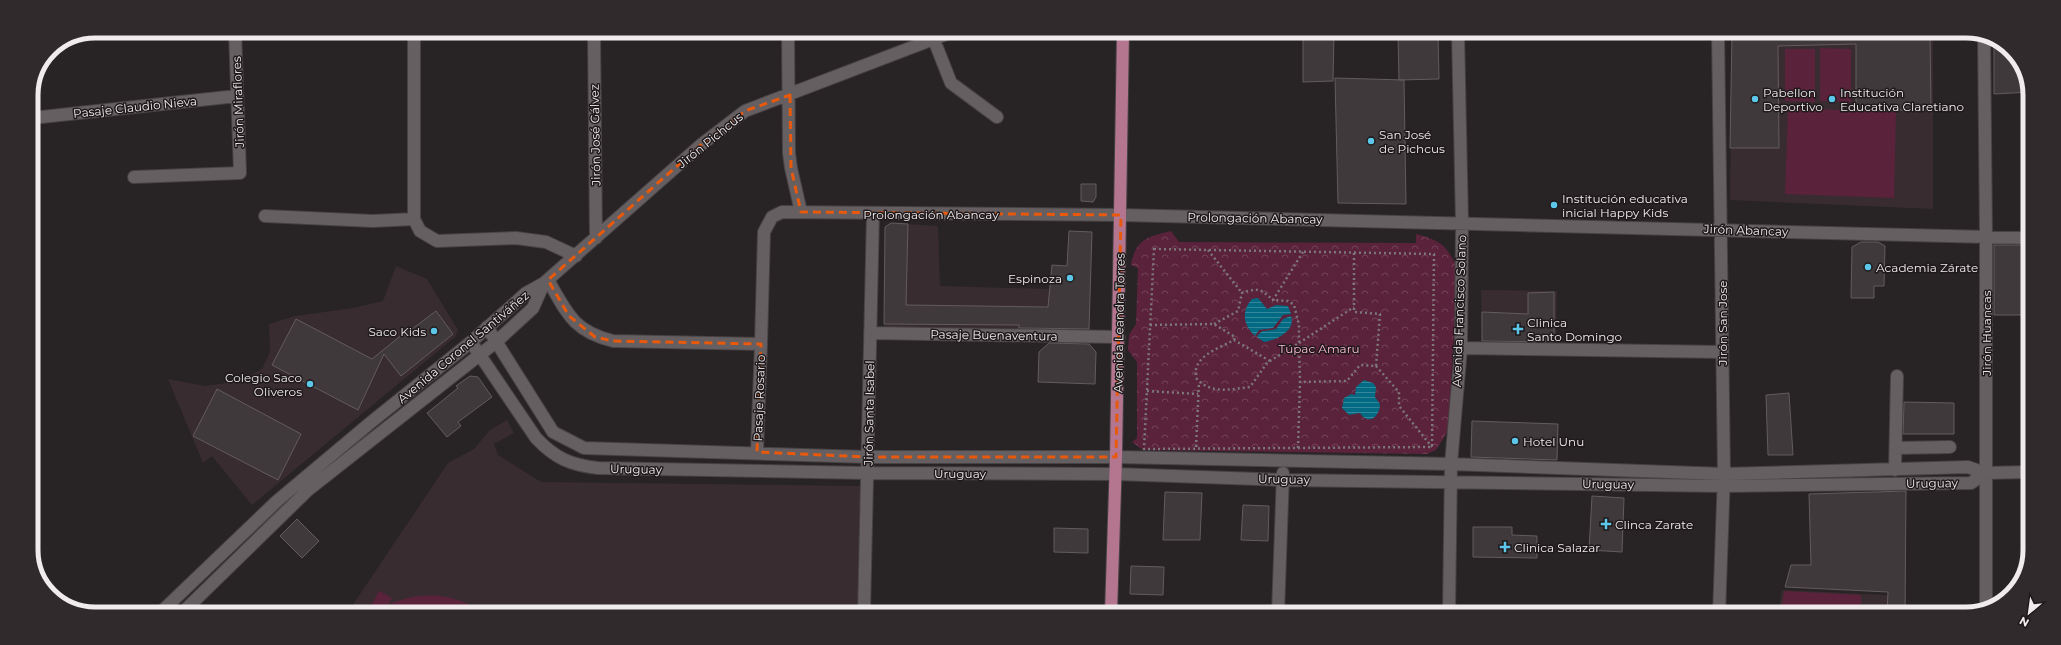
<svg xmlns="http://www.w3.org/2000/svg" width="2061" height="645" font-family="Montserrat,sans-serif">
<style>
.built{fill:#382c30}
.grass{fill:#5b223b}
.forest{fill:url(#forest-crowns)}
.water{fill:url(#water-rules)}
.building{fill:#3f393b;stroke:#635c5e}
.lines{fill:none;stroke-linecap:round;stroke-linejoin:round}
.minor-casing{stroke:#474244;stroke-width:14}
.major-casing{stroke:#474244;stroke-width:14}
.path{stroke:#7c7779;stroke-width:2.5;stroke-dasharray:2 3;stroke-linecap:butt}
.minor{stroke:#665f61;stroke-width:12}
.major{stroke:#b4758e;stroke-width:12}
.marked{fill:none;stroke:#e8590c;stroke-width:3;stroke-dasharray:8 5;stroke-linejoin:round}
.poi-dot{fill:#5cc7e8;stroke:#1f191b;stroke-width:1.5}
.labels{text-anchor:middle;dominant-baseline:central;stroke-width:3;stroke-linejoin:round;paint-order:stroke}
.poi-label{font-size:12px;fill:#f0ecee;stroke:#1f191b;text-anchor:start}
.street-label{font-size:12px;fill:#f0ecee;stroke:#1f191b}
.park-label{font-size:12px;fill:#fcb9d2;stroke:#1f191b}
.rim{fill:none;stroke:#f0ecee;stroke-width:5}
</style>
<defs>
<pattern id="forest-crowns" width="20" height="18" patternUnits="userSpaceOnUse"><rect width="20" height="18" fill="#5b223b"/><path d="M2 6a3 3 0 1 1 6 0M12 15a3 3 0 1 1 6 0" fill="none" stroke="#734258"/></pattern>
<pattern id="water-rules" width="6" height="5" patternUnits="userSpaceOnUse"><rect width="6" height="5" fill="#026a82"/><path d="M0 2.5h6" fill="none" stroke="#34879a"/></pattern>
</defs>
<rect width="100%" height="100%" fill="#282325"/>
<path class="built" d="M1732,33H1933V209L1730,200Z
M891,223L938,226L940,286L1050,289L1089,307V332L884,328L885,227Z
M396,266L427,279L458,330L455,337L252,505L212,456L203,463L168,379L205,386L240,381L262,369L270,352L269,324L295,316L353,308L383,301Z
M1481,290L1557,291L1556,347L1482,345Z
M507,420L514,433L494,444L498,455L541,482L861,486L858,613L348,612L448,463L474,449L490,430Z
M1782,590L1906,596V614H1778Z"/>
<path class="grass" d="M1820,48L1851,49V102L1820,101Z
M1785,49H1815V102L1785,101Z
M1788,108L1896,112L1894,198L1785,194Z
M379,591L392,598L388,605C422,590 452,593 484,612H368Z
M1784,591L1861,595V614H1781Z"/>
<path class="forest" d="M1171,231L1179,242L1416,243V234C1442,241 1446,245 1458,269L1448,431L1436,450L1427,454L1143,450L1132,442L1137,438V362L1128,350L1129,335L1136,324L1138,268L1131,265C1136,239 1147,237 1171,231Z"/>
<path class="water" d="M1258,298L1267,309L1276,305L1288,306L1291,314L1283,315L1273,328L1259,330L1255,336C1243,325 1241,311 1252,299Z
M1291,316C1296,331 1276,340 1264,342L1257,337C1261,328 1268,332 1276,329L1283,319Z
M1364,380L1373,383L1376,387L1375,397L1380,404C1380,417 1368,426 1360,413L1349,415L1342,408L1344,398L1351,394L1355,395L1356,387Z"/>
<path class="building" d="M1303,32H1334L1333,81L1303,82Z
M1398,33H1438L1439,79L1399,80Z
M1732,33H1930L1931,110H1856V44L1778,46L1779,148H1730Z
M1994,41L2017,56L2030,92L1994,94Z
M1335,78L1404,80L1406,204L1338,203Z
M1081,184H1096V197L1093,202L1081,201Z
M891,223L908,224L906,305L1048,307L1052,265L1067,266L1069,231L1092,232L1089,329L1019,328V325L884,324L885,227Z
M1861,242H1878L1885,246L1884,286H1874V298H1851L1852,247Z
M1994,245H2029V315H1994Z
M1554,292V342L1482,341V312L1528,314V293Z
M436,311L453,334L401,376L384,354L358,410L272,365L296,319L372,359L403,334L404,335Z
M1049,343L1089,344L1096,352L1095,384L1038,382L1039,352Z
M470,376L478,377L492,397L458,422L461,426L447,437L427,413L458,388L456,386Z
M217,389L301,434L278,480L193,436Z
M1789,393L1793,455H1768L1766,395Z
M1904,402L1954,403V434H1903Z
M1472,421L1558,424L1557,460L1471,457Z
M1906,491L1905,614H1887L1888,592L1785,587L1791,565H1811L1809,494Z
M1165,492L1202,493L1200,540H1163Z
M1592,496L1624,498L1622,552L1589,550Z
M1243,505L1269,506L1268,541L1241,540Z
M297,519L319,541L302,558L280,536Z
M1473,527H1512V535L1537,536V558L1473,557Z
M1054,528L1088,529V553L1054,552Z
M1131,566L1164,567L1163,595L1130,594Z"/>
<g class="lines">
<defs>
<path id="minor" d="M414,31V219L420,231L437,241L516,238L546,242L576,256
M594,32L596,238
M788,32L789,153L791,168L801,212
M1718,33L1724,474L1719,614
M1984,34L1986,237V607
M934,40L951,83L997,117
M32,118L237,96
M134,177L240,173L235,31
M265,216L373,221L414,219
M548,280C567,313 573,331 613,341L761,344L764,232L772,217L782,212L1121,215L2029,238
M487,327L553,432L584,448L868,457H1116L1451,464L1724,474L1968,467L1985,473L2028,472
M870,333L1119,337
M471,342L536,438C555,458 570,465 598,468L867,473L1116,474L1283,480L1723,486L1971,483L1985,473
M1461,348L1722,352
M1896,448L1950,447
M757,452L761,344
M1895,470L1897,376
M161,612L277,501L370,423L471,342L526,293L544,283L702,144L745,111L952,32
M183,612L308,490L496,342L533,308L544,283
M864,613L873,213
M1278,613L1283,473
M1449,613L1451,464L1461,348L1462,223L1458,33"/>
<path id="major" d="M1111,613L1116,457L1123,32"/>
</defs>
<use href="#minor" class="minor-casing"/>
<use href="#major" class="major-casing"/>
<path class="path" d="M1154,249L1434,254L1432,447L1144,449Z
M1208,250L1242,293
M1354,253V312L1380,314L1376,366L1360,365L1347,381L1300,382L1299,343L1354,307
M1214,324L1238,311L1242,293C1259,287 1260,289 1273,300
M1150,325L1214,324L1235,337L1234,340
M1270,361L1234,340C1218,349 1192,356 1196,378C1211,395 1231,389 1250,387L1267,363L1270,361L1299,343V325L1294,305L1288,301L1273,300L1303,252
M1376,366L1399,392V406L1432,447
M1147,391L1198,394
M1196,447L1199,382
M1298,448L1300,382"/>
<use href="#minor" class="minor"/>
<use href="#major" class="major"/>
</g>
<path class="marked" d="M790,95L791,168L801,212L1121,215L1116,457H868L757,452L761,344L613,341L595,337L569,316L548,280L702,144L745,111Z"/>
<g class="poi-dot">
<circle cx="1755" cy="99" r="4"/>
<circle cx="1832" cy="99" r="4"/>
<circle cx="1371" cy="141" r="4"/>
<circle cx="1554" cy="205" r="4"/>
<circle cx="1868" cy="267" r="4"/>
<circle cx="1070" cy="278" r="4"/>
<path d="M1516 323h4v4h4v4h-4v4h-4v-4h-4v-4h4z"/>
<circle cx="434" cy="331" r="4"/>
<circle cx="310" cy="384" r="4"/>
<circle cx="1515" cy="441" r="4"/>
<path d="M1604 518h4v4h4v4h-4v4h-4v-4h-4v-4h4z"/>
<path d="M1503 541h4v4h4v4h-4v4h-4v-4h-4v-4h4z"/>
</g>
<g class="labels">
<g class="poi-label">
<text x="1763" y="92">Pabellon<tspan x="1763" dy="14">Deportivo</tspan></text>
<text x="1840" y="92">Institución<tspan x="1840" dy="14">Educativa Claretiano</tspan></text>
<text x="1379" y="134">San José<tspan x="1379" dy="14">de Pichcus</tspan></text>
<text x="1562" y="198">Institución educativa<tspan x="1562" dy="14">inicial Happy Kids</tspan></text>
<text x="1876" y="267">Academia Zárate</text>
<text x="1062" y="278" text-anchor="end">Espinoza</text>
<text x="1527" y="322">Clinica<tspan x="1527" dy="14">Santo Domingo</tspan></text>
<text x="426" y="331" text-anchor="end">Saco Kids</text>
<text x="302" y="377" text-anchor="end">Colegio Saco<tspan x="302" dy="14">Oliveros</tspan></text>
<text x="1523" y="441">Hotel Unu</text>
<text x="1615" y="524">Clinca Zarate</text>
<text x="1514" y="547">Clinica Salazar</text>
</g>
<g class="street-label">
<text transform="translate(238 102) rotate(-92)">Jirón Miraflores</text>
<text transform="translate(135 107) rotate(-6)">Pasaje Claudio Nieva</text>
<text transform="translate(595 135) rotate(-91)">Jirón José Gálvez</text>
<text transform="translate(710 140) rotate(-39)">Jirón Pichcus</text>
<text x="931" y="214">Prolongación Abancay</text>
<text transform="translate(1255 218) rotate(1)">Prolongación Abancay</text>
<text transform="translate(1746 230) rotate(2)">Jirón Abancay</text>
<text transform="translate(1459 311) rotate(-88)">Avenida Francisco Solano</text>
<text transform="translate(1119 323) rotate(-89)">Avenida Leandra Torres</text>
<text transform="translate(1722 323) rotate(-90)">Jirón San Jose</text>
<text transform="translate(1986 333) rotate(-90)">Jirón Huancas</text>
<text transform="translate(994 335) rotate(1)">Pasaje Buenaventura</text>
<text transform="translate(463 347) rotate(-40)">Avenida Coronel Santiváñez</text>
<text transform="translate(759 398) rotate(-88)">Pasaje Rosario</text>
<text transform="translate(869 413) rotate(-89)">Jirón Santa Isabel</text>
<text transform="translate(636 469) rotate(1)">Uruguay</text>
<text x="960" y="473">Uruguay</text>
<text transform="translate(1284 479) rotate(1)">Uruguay</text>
<text transform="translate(1932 483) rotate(-1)">Uruguay</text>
<text transform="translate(1608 484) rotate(1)">Uruguay</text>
</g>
<g class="park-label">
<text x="1319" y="348">Túpac Amaru</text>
</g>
</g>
<path d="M0 0H2061V645H0ZM95 38H1966A57 57 0 0 1 2023 95V550A57 57 0 0 1 1966 607H95A57 57 0 0 1 38 550V95A57 57 0 0 1 95 38Z" fill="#302a2c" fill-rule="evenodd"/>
<path class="rim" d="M95 38H1966A57 57 0 0 1 2023 95V550A57 57 0 0 1 1966 607H95A57 57 0 0 1 38 550V95A57 57 0 0 1 95 38Z"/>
<g transform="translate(2029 613) rotate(209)" stroke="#1f191b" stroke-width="3" paint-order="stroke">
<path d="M0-3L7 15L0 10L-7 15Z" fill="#f0ecee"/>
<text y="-6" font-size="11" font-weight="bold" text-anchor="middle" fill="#f0ecee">N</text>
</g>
</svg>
